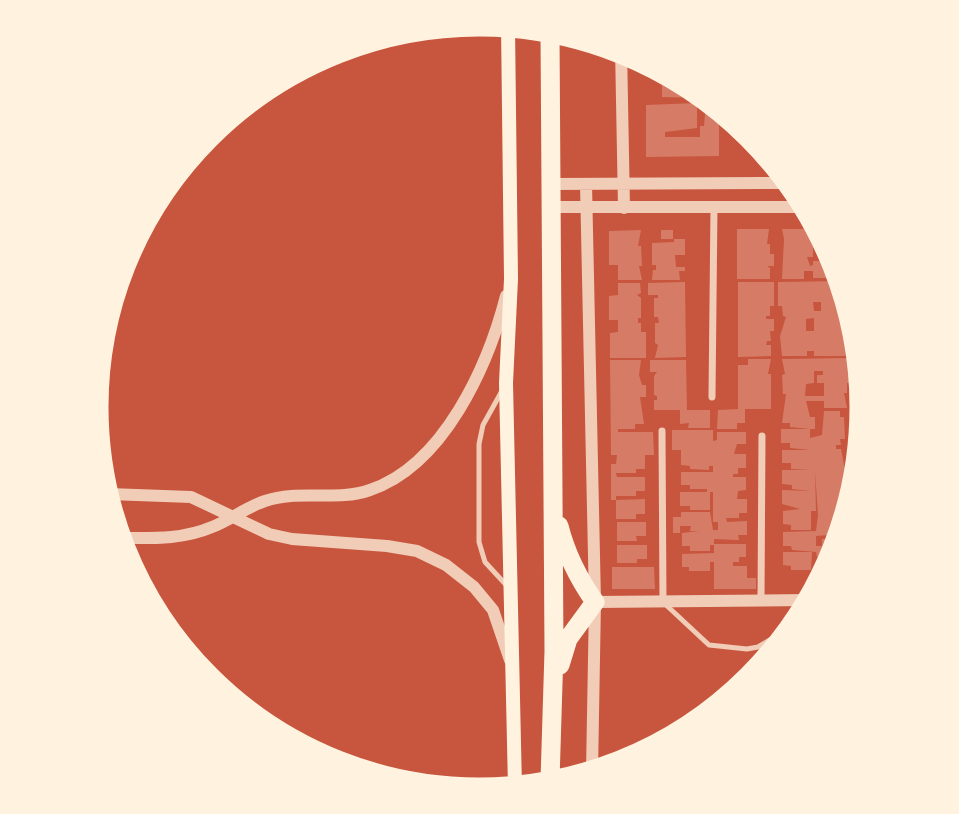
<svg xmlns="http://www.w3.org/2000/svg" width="959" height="814" font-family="'Noto Sans',sans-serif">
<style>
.building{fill:#d67c66;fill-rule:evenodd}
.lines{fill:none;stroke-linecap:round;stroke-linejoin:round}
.service{stroke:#f1ccb7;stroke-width:5}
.minor{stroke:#f1ccb7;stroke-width:7}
.tertiary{stroke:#f1ccb7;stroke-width:12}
.secondary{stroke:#fff3e0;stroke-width:14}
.trunk{stroke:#fff3e0;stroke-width:19}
.rim{fill:none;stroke:#fff3e0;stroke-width:9}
</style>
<rect width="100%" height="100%" fill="#c8553d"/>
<path class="building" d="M662,76H669L701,98L662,97Z
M706,101L724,113H719V156L646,157V105L697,103V128L665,132V137H700V126H704Z
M737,229H769L767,244H770V254H774V266H767L770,268V279H737Z
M782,229H818L838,259L842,278H813V271H804V279H782L784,239ZM813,241H822V261H813V265L810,266L807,257H813Z
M641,230L638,246H641L642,266H639L642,280H618V265H609V231Z
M661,230H673V239H661Z
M674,239H685V255H675L676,267H685V271H679L680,280H652L653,270H656V265H652V243L674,242Z
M842,281L844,291L841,296H845L851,327L852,356H814V351H807V356H782L780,336L786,317L783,316L782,306H778V282ZM813,302H821V311H814ZM814,318V331H806V319Z
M685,282L686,357L655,358L658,345L655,343V323H659L658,317H654V298H658V295H648V283Z
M738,282H774V306H770V316H766V319H774V331H770L771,341H767L766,345H771V356L738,357Z
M618,283H640L641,293L637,295L641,298V318H638V323H641V332H646V358H610V333L618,332V320H609V296L618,295Z
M851,358V383H847V393H844L847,408H824V401H806L810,417H815V429H810V438L822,435L824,411H840V417H844L845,439H840L841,445H836V449H841L845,470H855L850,493H841L846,514L838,556L826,574L823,557H817L816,552L792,550L791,546H783V532L816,531L818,515L815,471L816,511H811V530H791V525L783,524V511L800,509L782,504V490L811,491L792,489V485L782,484V470H811L791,469V463H782V450H810L790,448V443H781V429H810L790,427V423H782L786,394H783L782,375L785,374L782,359ZM814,371H823V375H817V383H824V396H805L806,384L814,383ZM829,535V539H822V546H816V536Z
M854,358H858L860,371H854Z
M748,359H771L768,374H771V409H745V423H737V429H717L718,410L738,409V365H748Z
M610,360H641L639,375L642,385H646V397H640L644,424H635V429H618V432H653L654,455H645V469H636V473H616L617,477H645V491H636V496H616V500H611V464H616L617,455H611Z
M650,360H686L687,410H710V428H688L689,423L680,424V410H654V400H657V396L654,395V376L657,372H650Z
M858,373L861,374L867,408H859L861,395H855Z
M672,430H713V441L717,440V432H746V444H737L734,454H746V468H738V474H733V477H746V490L738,491L737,499H747V513H739V518H726L727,522L747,521V535H738L739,540L714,539V544H746V557H739V562H733V566H747V578H756V589H714V562H710V571H689V567H682V554L714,553V545H710V551H690V546H682V533L699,531H690L691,526H680V533H673V517H681V512H710L713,530H718V522H713V492H710V510H690V506H680V492H707V489H690V485H681V472H713V466H709V470L690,469V466L681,465V450H672Z
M645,499V514H636V519H616V500Z
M617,522H646V536H636L637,541H617Z
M617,545H647V559H637V563H617Z
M783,552H812L811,570H791V566L783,565Z
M612,567H654L655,589H612Z"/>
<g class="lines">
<path class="service" d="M503,389L483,425L479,444V542L485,562L509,588
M151,600L163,608L169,626
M665,604L709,645L747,649L758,647L778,635L803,608"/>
<path class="minor" d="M712,397L714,207
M662,431L663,602
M761,601L762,436"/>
<path class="tertiary" d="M621,47L624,208
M552,184L787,183
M586,184L595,602L592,772
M552,207H803
M109,494L191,497L269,534L292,539L387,546L417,551L446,565L474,587L493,610L510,660
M118,538C150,538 182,540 212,527C230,520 247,507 265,501C299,489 337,502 370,490C444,465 488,366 506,296
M595,602L808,600"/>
<path class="secondary" d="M508,25L511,279L506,383L515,788"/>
<path class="trunk" d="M550,33L554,651L550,781
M559,526C566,554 578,578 595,602L568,639L560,665"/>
</g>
<path d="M0 0H959V814H0ZM104 407a375 375 0 1 1 750 0a375 375 0 1 1-750 0Z" fill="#fff3e0" fill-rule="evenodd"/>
<path class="rim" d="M104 407a375 375 0 1 1 750 0a375 375 0 1 1-750 0Z"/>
</svg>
